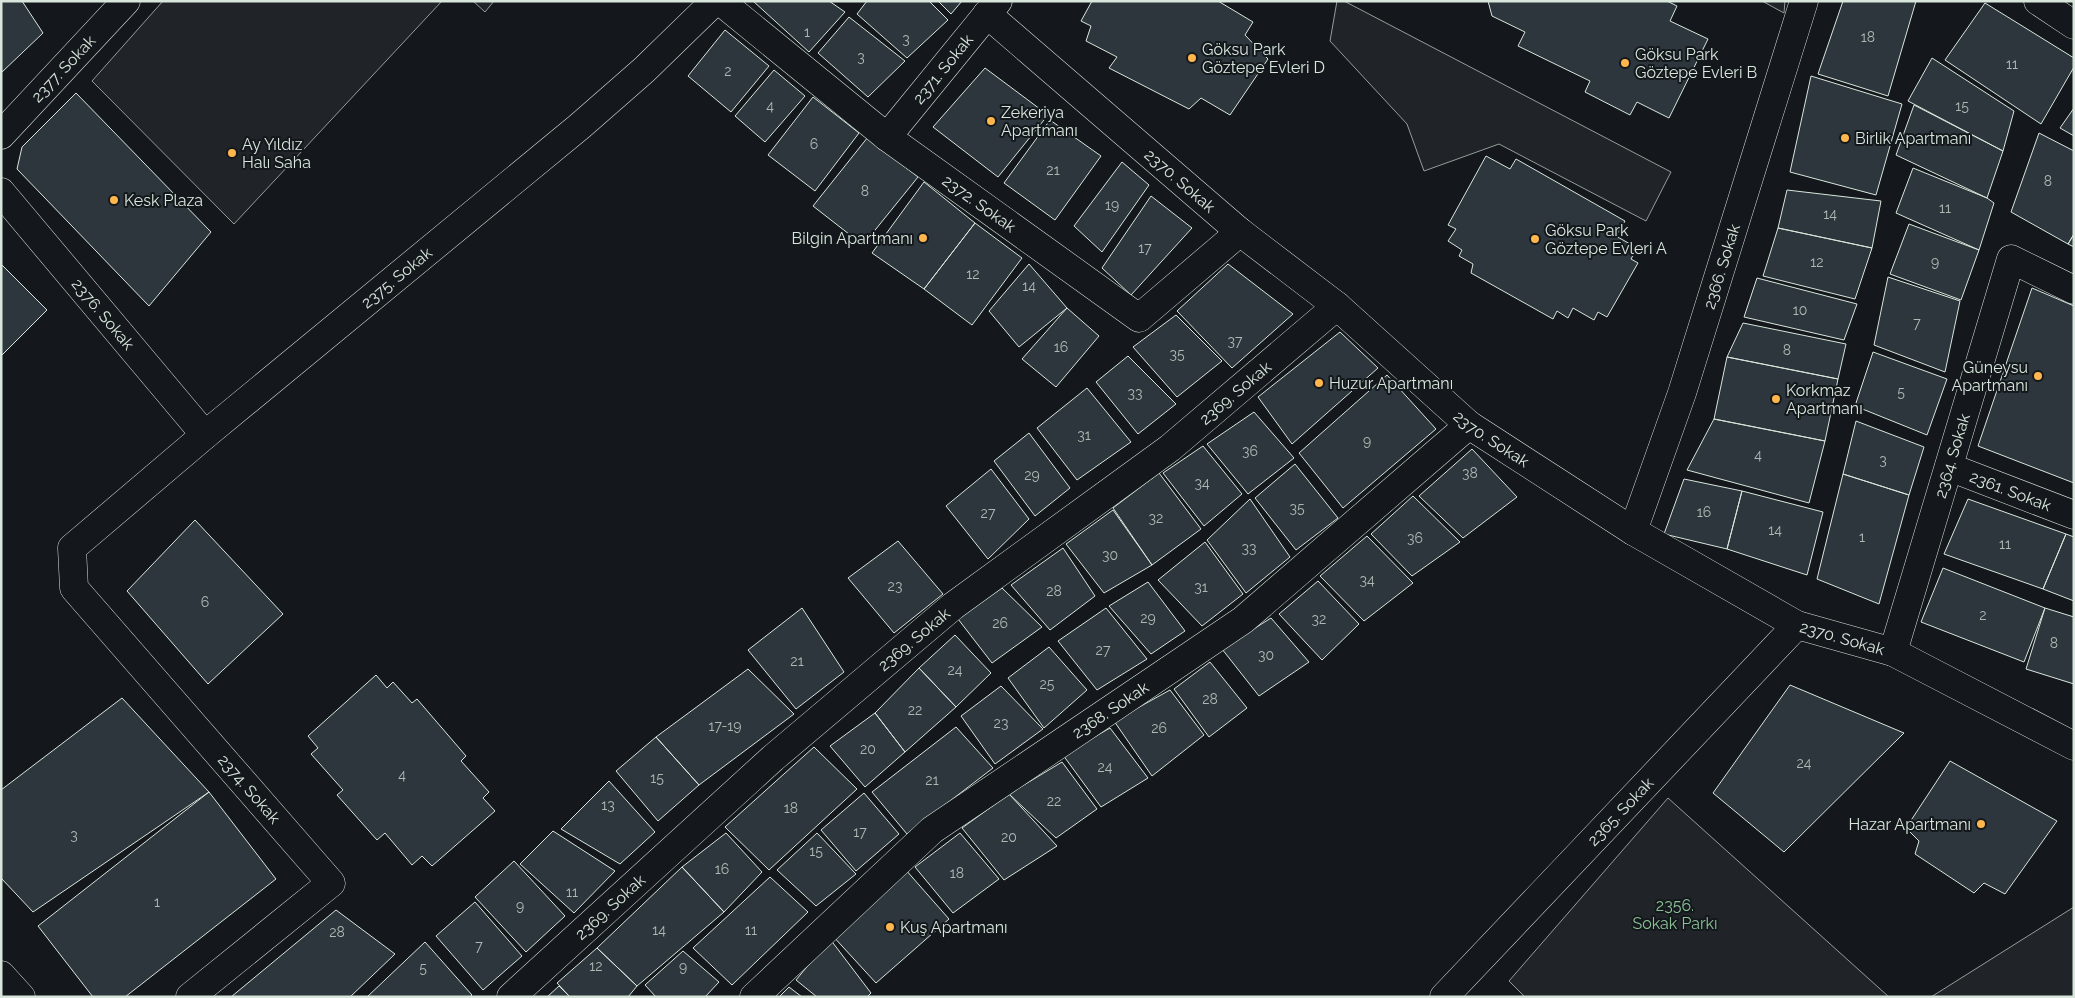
<svg xmlns="http://www.w3.org/2000/svg" width="2075" height="998" font-family="Raleway,sans-serif">
<style>
.green{fill:#202428;stroke:#939e99}
.building{fill:#2c363c;stroke:#d8e6dc}
.lines{fill:none;stroke-linecap:round;stroke-linejoin:round}
.street-casing{stroke:#d8e6dc;stroke-width:29}
.primary-casing{stroke:#d8e6dc;stroke-width:29}
.street{stroke:#14181c;stroke-width:28}
.primary{stroke:#14181c;stroke-width:28}
.poi-dot{fill:#ffb74d;stroke:#14181c;stroke-width:2}
.labels{text-anchor:middle;dominant-baseline:central;stroke-width:4;stroke-linejoin:round;paint-order:stroke}
.number-label{font-size:14px;fill:#adbab4}
.poi-label{font-size:16px;fill:#d8e6dc;stroke:#14181c;text-anchor:start}
.street-label{font-size:16px;fill:#d8e6dc;stroke:#14181c}
.park-label{font-size:16px;fill:#8ac095;stroke:#14181c}
</style>
<rect width="100%" height="100%" fill="#14181c"/>
<path class="green" d="M163,1H442L234,224L92,81Z
M473,1H494L485,12Z
M1337,1H1344L1671,172L1646,221L1499,144L1424,171L1407,124L1330,41Z
M1762,1H1785L1784,13Z
M1668,798L1889,997H1525L1509,981Z
M2074,907V997H1931Z"/>
<path class="building" d="M1,1H22L43,33L1,73Z
M753,1H829L845,12L809,52Z
M867,1H929L948,20L907,58L857,14Z
M938,1H962L951,14Z
M1092,1H1218L1253,22L1245,35L1268,59L1230,115L1201,98L1189,109L1109,68L1117,57L1086,41L1091,26L1081,21Z
M1488,1H1667L1677,6L1670,21L1708,39L1669,118L1637,102L1630,115L1585,92L1590,81L1518,46L1525,32L1492,16Z
M1843,1H1916L1888,96L1818,74Z
M1985,3L2074,58V67L2041,124L1945,60Z
M849,17L905,61L868,97L818,53Z
M725,30L769,66L731,112L688,76Z
M1932,58L2014,111L2003,151L1908,101Z
M985,68L1048,115L998,177L933,127Z
M774,70L805,96L765,142L735,116Z
M1811,76L1902,104L1876,195L1790,172Z
M76,93L211,232L149,306L17,169L22,147Z
M813,97L859,133L815,191L768,155Z
M1914,105L2003,151L1987,198L1896,155Z
M2074,108V136L2060,128Z
M1050,120L1101,156L1055,220L1004,183Z
M2039,133L2074,151V234L2068,244L2011,212Z
M868,137L918,177L863,245L813,206Z
M1486,156L1510,169L1516,159L1625,221L1616,236L1637,248L1631,259L1638,263L1607,317L1598,312L1594,320L1573,308L1568,318L1557,311L1553,319L1471,273L1473,264L1459,256L1462,250L1448,241L1456,229L1448,225Z
M1122,162L1149,185L1102,252L1074,226Z
M1913,168L1987,198L1994,203L1979,250L1896,213Z
M924,182L975,223L924,289L872,253Z
M1787,190L1881,201L1872,248L1778,228Z
M1151,196L1192,228L1131,295L1102,268Z
M975,223L1022,258L972,325L924,289Z
M1909,224L1979,250L1961,300L1890,274Z
M1778,228L1872,248L1855,299L1763,276Z
M2074,234V247L2068,244Z
M1,264L47,310L1,356Z
M1029,264L1067,308L1019,347L989,311Z
M1228,264L1293,314L1232,368L1177,311Z
M1888,277L1960,301L1945,372L1874,345Z
M1757,278L1857,304L1844,340L1744,317Z
M2032,288L2074,306V483L1978,446Z
M1067,308L1099,336L1056,387L1022,359Z
M1176,315L1222,361L1177,397L1133,347Z
M1743,323L1846,344L1838,379L1727,357Z
M1340,332L1378,368L1292,444L1258,397Z
M1873,352L1947,379L1927,435L1855,406Z
M1128,356L1176,404L1138,434L1096,382Z
M1727,357L1838,379L1825,441L1714,419Z
M1387,375L1436,429L1343,508L1299,453Z
M1087,388L1131,442L1077,480L1037,428Z
M1254,412L1294,458L1248,494L1207,444Z
M1714,419L1825,441L1809,503L1687,470Z
M1856,421L1924,447L1909,495L1843,474Z
M1029,433L1070,488L1035,516L994,461Z
M1203,446L1242,494L1204,526L1163,473Z
M1472,449L1517,497L1463,538L1419,496Z
M1295,464L1338,518L1296,550L1255,498Z
M991,469L1029,519L988,559L946,506Z
M1159,473L1201,529L1152,565L1113,508Z
M1843,474L1909,495L1879,604L1817,579Z
M1684,479L1742,491L1727,549L1664,534Z
M1742,491L1823,512L1807,575L1727,549Z
M1413,496L1460,542L1412,576L1371,534Z
M1250,499L1290,557L1246,593L1207,540Z
M1968,499L2066,534L2043,589L1944,554Z
M1113,510L1152,565L1104,593L1066,544Z
M195,520L283,614L208,684L127,591Z
M2066,534L2074,537V601L2043,589Z
M1367,536L1413,583L1364,621L1320,576Z
M898,541L943,594L894,633L848,578Z
M1205,542L1243,594L1202,626L1158,580Z
M1063,548L1095,596L1050,630L1011,585Z
M1943,568L2045,608L2024,662L1921,622Z
M1318,581L1359,624L1322,660L1279,614Z
M1148,582L1185,631L1151,654L1109,606Z
M1002,588L1042,627L992,663L958,619Z
M802,608L844,672L796,709L748,650Z
M1106,608L1147,659L1097,690L1058,641Z
M2045,608L2074,617V684L2026,669Z
M1271,618L1309,662L1259,696L1222,649Z
M955,635L991,673L956,707L919,668Z
M1049,647L1087,690L1044,728L1008,678Z
M1210,662L1247,708L1209,737L1174,689Z
M919,668L956,707L905,752L875,713Z
M748,669L794,714L699,785L656,737Z
M376,675L387,688L393,682L412,703L417,699L466,756L461,761L489,792L483,798L495,811L432,866L422,856L412,865L385,833L377,840L337,795L343,790L311,754L318,748L308,736Z
M1790,685L1904,733L1784,852L1713,793Z
M1001,686L1043,729L995,764L961,716Z
M1170,690L1204,735L1152,776L1114,721Z
M122,698L209,792L33,912L1,878V790Z
M875,713L905,752L865,787L830,746Z
M956,727L993,768L907,834L872,792Z
M1110,728L1148,778L1101,807L1063,755Z
M656,737L699,785L658,821L616,771Z
M814,747L857,789L769,870L725,827Z
M1950,761L2057,821L2005,894L1984,883L1974,893L1915,854L1919,841L1906,828Z
M1062,762L1097,809L1056,838L1009,794Z
M609,781L655,832L620,864L561,829Z
M209,792L276,879L125,997H93L38,926Z
M864,793L899,834L856,871L821,830Z
M1009,794L1057,846L1004,880L962,828Z
M553,831L615,871L574,913L520,864Z
M726,833L762,872L724,912L682,867Z
M817,833L856,874L816,906L777,870Z
M960,833L999,879L953,913L915,867Z
M514,861L565,916L526,952L475,897Z
M682,867L724,912L637,986L597,948Z
M905,869L949,919L876,983L831,934Z
M770,877L808,912L732,985L693,948Z
M475,902L522,956L483,990L436,936Z
M336,910L395,954L350,997H231Z
M830,939L871,993L867,997H817L796,980Z
M425,942L472,995L470,997H367Z
M597,948L637,986L628,997H570L557,983Z
M683,951L719,982L705,997H656L645,985Z
M559,986L570,997H547Z
M789,987L802,997H779Z"/>
<g class="lines">
<defs>
<g id="street">
<path id="s1" d="M720,1L887,137L1139,318L1240,232"/>
<path d="M2038,1L2074,25"/>
<path id="s2" d="M987,14L1240,232L1337,306L1469,425L1633,531L1797,625L1893,652L2074,746"/>
<path id="s3" d="M1,135L126,1"/>
<path id="s4" d="M887,137L998,1"/>
<path id="s5" d="M1,192L205,435"/>
<path id="s6" d="M1949,467L2074,515"/>
<path id="s7" d="M1633,531L1682,393L1804,1"/>
<path id="s8" d="M1893,652L2011,259L2074,290"/>
<path id="s9" d="M190,997L331,883L74,588L72,548L205,435L580,126L644,70L715,1"/>
<path id="s10" d="M511,997L773,758L953,606L1170,448L1337,306"/>
<path id="s11" d="M754,997L932,830L1243,620L1469,425"/>
<path id="s12" d="M1444,997L1797,625"/>
</g>
<path id="primary" d="M1,975L21,997"/>
</defs>
<use href="#street" class="street-casing"/>
<use href="#primary" class="primary-casing"/>
<use href="#street" class="street"/>
<use href="#primary" class="primary"/>
</g>
<g class="poi-dot">
<circle cx="1192" cy="58" r="5"/>
<circle cx="1625" cy="63" r="5"/>
<circle cx="991" cy="121" r="5"/>
<circle cx="1845" cy="138" r="5"/>
<circle cx="232" cy="153" r="5"/>
<circle cx="114" cy="200" r="5"/>
<circle cx="923" cy="238" r="5"/>
<circle cx="1535" cy="239" r="5"/>
<circle cx="2038" cy="376" r="5"/>
<circle cx="1319" cy="383" r="5"/>
<circle cx="1776" cy="399" r="5"/>
<circle cx="1981" cy="824" r="5"/>
<circle cx="890" cy="927" r="5"/>
</g>
<g class="labels">
<g class="number-label">
<text x="807" y="32">1</text>
<text x="1868" y="37">18</text>
<text x="906" y="39">3</text>
<text x="861" y="57">3</text>
<text x="2012" y="64">11</text>
<text x="728" y="71">2</text>
<text x="770" y="106">4</text>
<text x="1962" y="106">15</text>
<text x="814" y="144">6</text>
<text x="1053" y="170">21</text>
<text x="2048" y="181">8</text>
<text x="865" y="191">8</text>
<text x="1112" y="205">19</text>
<text x="1945" y="208">11</text>
<text x="1830" y="214">14</text>
<text x="1145" y="248">17</text>
<text x="1817" y="262">12</text>
<text x="1935" y="262">9</text>
<text x="973" y="274">12</text>
<text x="1029" y="286">14</text>
<text x="1800" y="310">10</text>
<text x="1917" y="323">7</text>
<text x="1235" y="341">37</text>
<text x="1061" y="347">16</text>
<text x="1787" y="350">8</text>
<text x="1177" y="354">35</text>
<text x="1901" y="392">5</text>
<text x="1135" y="393">33</text>
<text x="1084" y="435">31</text>
<text x="1367" y="441">9</text>
<text x="1250" y="451">36</text>
<text x="1758" y="455">4</text>
<text x="1883" y="460">3</text>
<text x="1470" y="473">38</text>
<text x="1032" y="475">29</text>
<text x="1202" y="483">34</text>
<text x="1297" y="508">35</text>
<text x="1704" y="512">16</text>
<text x="988" y="513">27</text>
<text x="1156" y="518">32</text>
<text x="1775" y="530">14</text>
<text x="1862" y="537">1</text>
<text x="1415" y="538">36</text>
<text x="2005" y="544">11</text>
<text x="1249" y="548">33</text>
<text x="1110" y="555">30</text>
<text x="1367" y="580">34</text>
<text x="895" y="586">23</text>
<text x="1201" y="587">31</text>
<text x="1054" y="591">28</text>
<text x="205" y="602">6</text>
<text x="1983" y="615">2</text>
<text x="1148" y="618">29</text>
<text x="1319" y="619">32</text>
<text x="1000" y="623">26</text>
<text x="2054" y="643">8</text>
<text x="1103" y="650">27</text>
<text x="1266" y="655">30</text>
<text x="797" y="661">21</text>
<text x="955" y="670">24</text>
<text x="1047" y="684">25</text>
<text x="1210" y="699">28</text>
<text x="915" y="710">22</text>
<text x="1001" y="723">23</text>
<text x="725" y="726">17-19</text>
<text x="1159" y="728">26</text>
<text x="868" y="749">20</text>
<text x="1804" y="763">24</text>
<text x="1105" y="767">24</text>
<text x="402" y="775">4</text>
<text x="657" y="778">15</text>
<text x="932" y="780">21</text>
<text x="1054" y="801">22</text>
<text x="608" y="805">13</text>
<text x="791" y="808">18</text>
<text x="860" y="832">17</text>
<text x="74" y="835">3</text>
<text x="1009" y="837">20</text>
<text x="816" y="851">15</text>
<text x="722" y="869">16</text>
<text x="957" y="873">18</text>
<text x="572" y="892">11</text>
<text x="157" y="902">1</text>
<text x="520" y="906">9</text>
<text x="659" y="930">14</text>
<text x="751" y="930">11</text>
<text x="337" y="932">28</text>
<text x="479" y="946">7</text>
<text x="596" y="966">12</text>
<text x="683" y="967">9</text>
<text x="423" y="968">5</text>
</g>
<g class="poi-label">
<text x="1202" y="49">Göksu Park<tspan x="1202" dy="18">Göztepe Evleri D</tspan></text>
<text x="1635" y="54">Göksu Park<tspan x="1635" dy="18">Göztepe Evleri B</tspan></text>
<text x="1001" y="112">Zekeriya<tspan x="1001" dy="18">Apartmanı</tspan></text>
<text x="1855" y="138">Birlik Apartmanı</text>
<text x="242" y="144">Ay Yıldız<tspan x="242" dy="18">Halı Saha</tspan></text>
<text x="124" y="200">Kesk Plaza</text>
<text x="1545" y="230">Göksu Park<tspan x="1545" dy="18">Göztepe Evleri A</tspan></text>
<text x="913" y="238" text-anchor="end">Bilgin Apartmanı</text>
<text x="2028" y="367" text-anchor="end">Güneysu<tspan x="2028" dy="18">Apartmanı</tspan></text>
<text x="1329" y="383">Huzur Apartmanı</text>
<text x="1786" y="390">Korkmaz<tspan x="1786" dy="18">Apartmanı</tspan></text>
<text x="1971" y="824" text-anchor="end">Hazar Apartmanı</text>
<text x="900" y="927">Kuş Apartmanı</text>
</g>
<g class="street-label">
<text stroke="none"><textPath href="#s3" startOffset="91">2377. Sokak</textPath></text>
<text stroke="none"><textPath href="#s4" startOffset="88">2371. Sokak</textPath></text>
<text stroke="none"><textPath href="#s2" startOffset="255">2370. Sokak</textPath></text>
<text stroke="none"><textPath href="#s1" startOffset="329">2372. Sokak</textPath></text>
<text stroke="none"><textPath href="#s7" startOffset="279">2366. Sokak</textPath></text>
<text stroke="none"><textPath href="#s9" startOffset="1035">2375. Sokak</textPath></text>
<text stroke="none"><textPath href="#s5" startOffset="159">2376. Sokak</textPath></text>
<text stroke="none"><textPath href="#s10" startOffset="944">2369. Sokak</textPath></text>
<text stroke="none"><textPath href="#s2" startOffset="660">2370. Sokak</textPath></text>
<text stroke="none"><textPath href="#s8" startOffset="205">2364. Sokak</textPath></text>
<text stroke="none"><textPath href="#s6" startOffset="66">2361. Sokak</textPath></text>
<text stroke="none"><textPath href="#s2" startOffset="1065">2370. Sokak</textPath></text>
<text stroke="none"><textPath href="#s10" startOffset="539">2369. Sokak</textPath></text>
<text stroke="none"><textPath href="#s11" startOffset="459">2368. Sokak</textPath></text>
<text transform="translate(249 789) rotate(49)">2374. Sokak</text>
<text stroke="none"><textPath href="#s12" startOffset="256">2365. Sokak</textPath></text>
<text stroke="none"><textPath href="#s10" startOffset="134">2369. Sokak</textPath></text>
</g>
<g class="park-label">
<text x="1675" y="905">2356.<tspan x="1675" dy="18">Sokak Parkı</tspan></text>
</g>
</g>
<rect width="2075" height="998" fill="none" stroke="#d8e6dc" stroke-width="5"/>
</svg>
